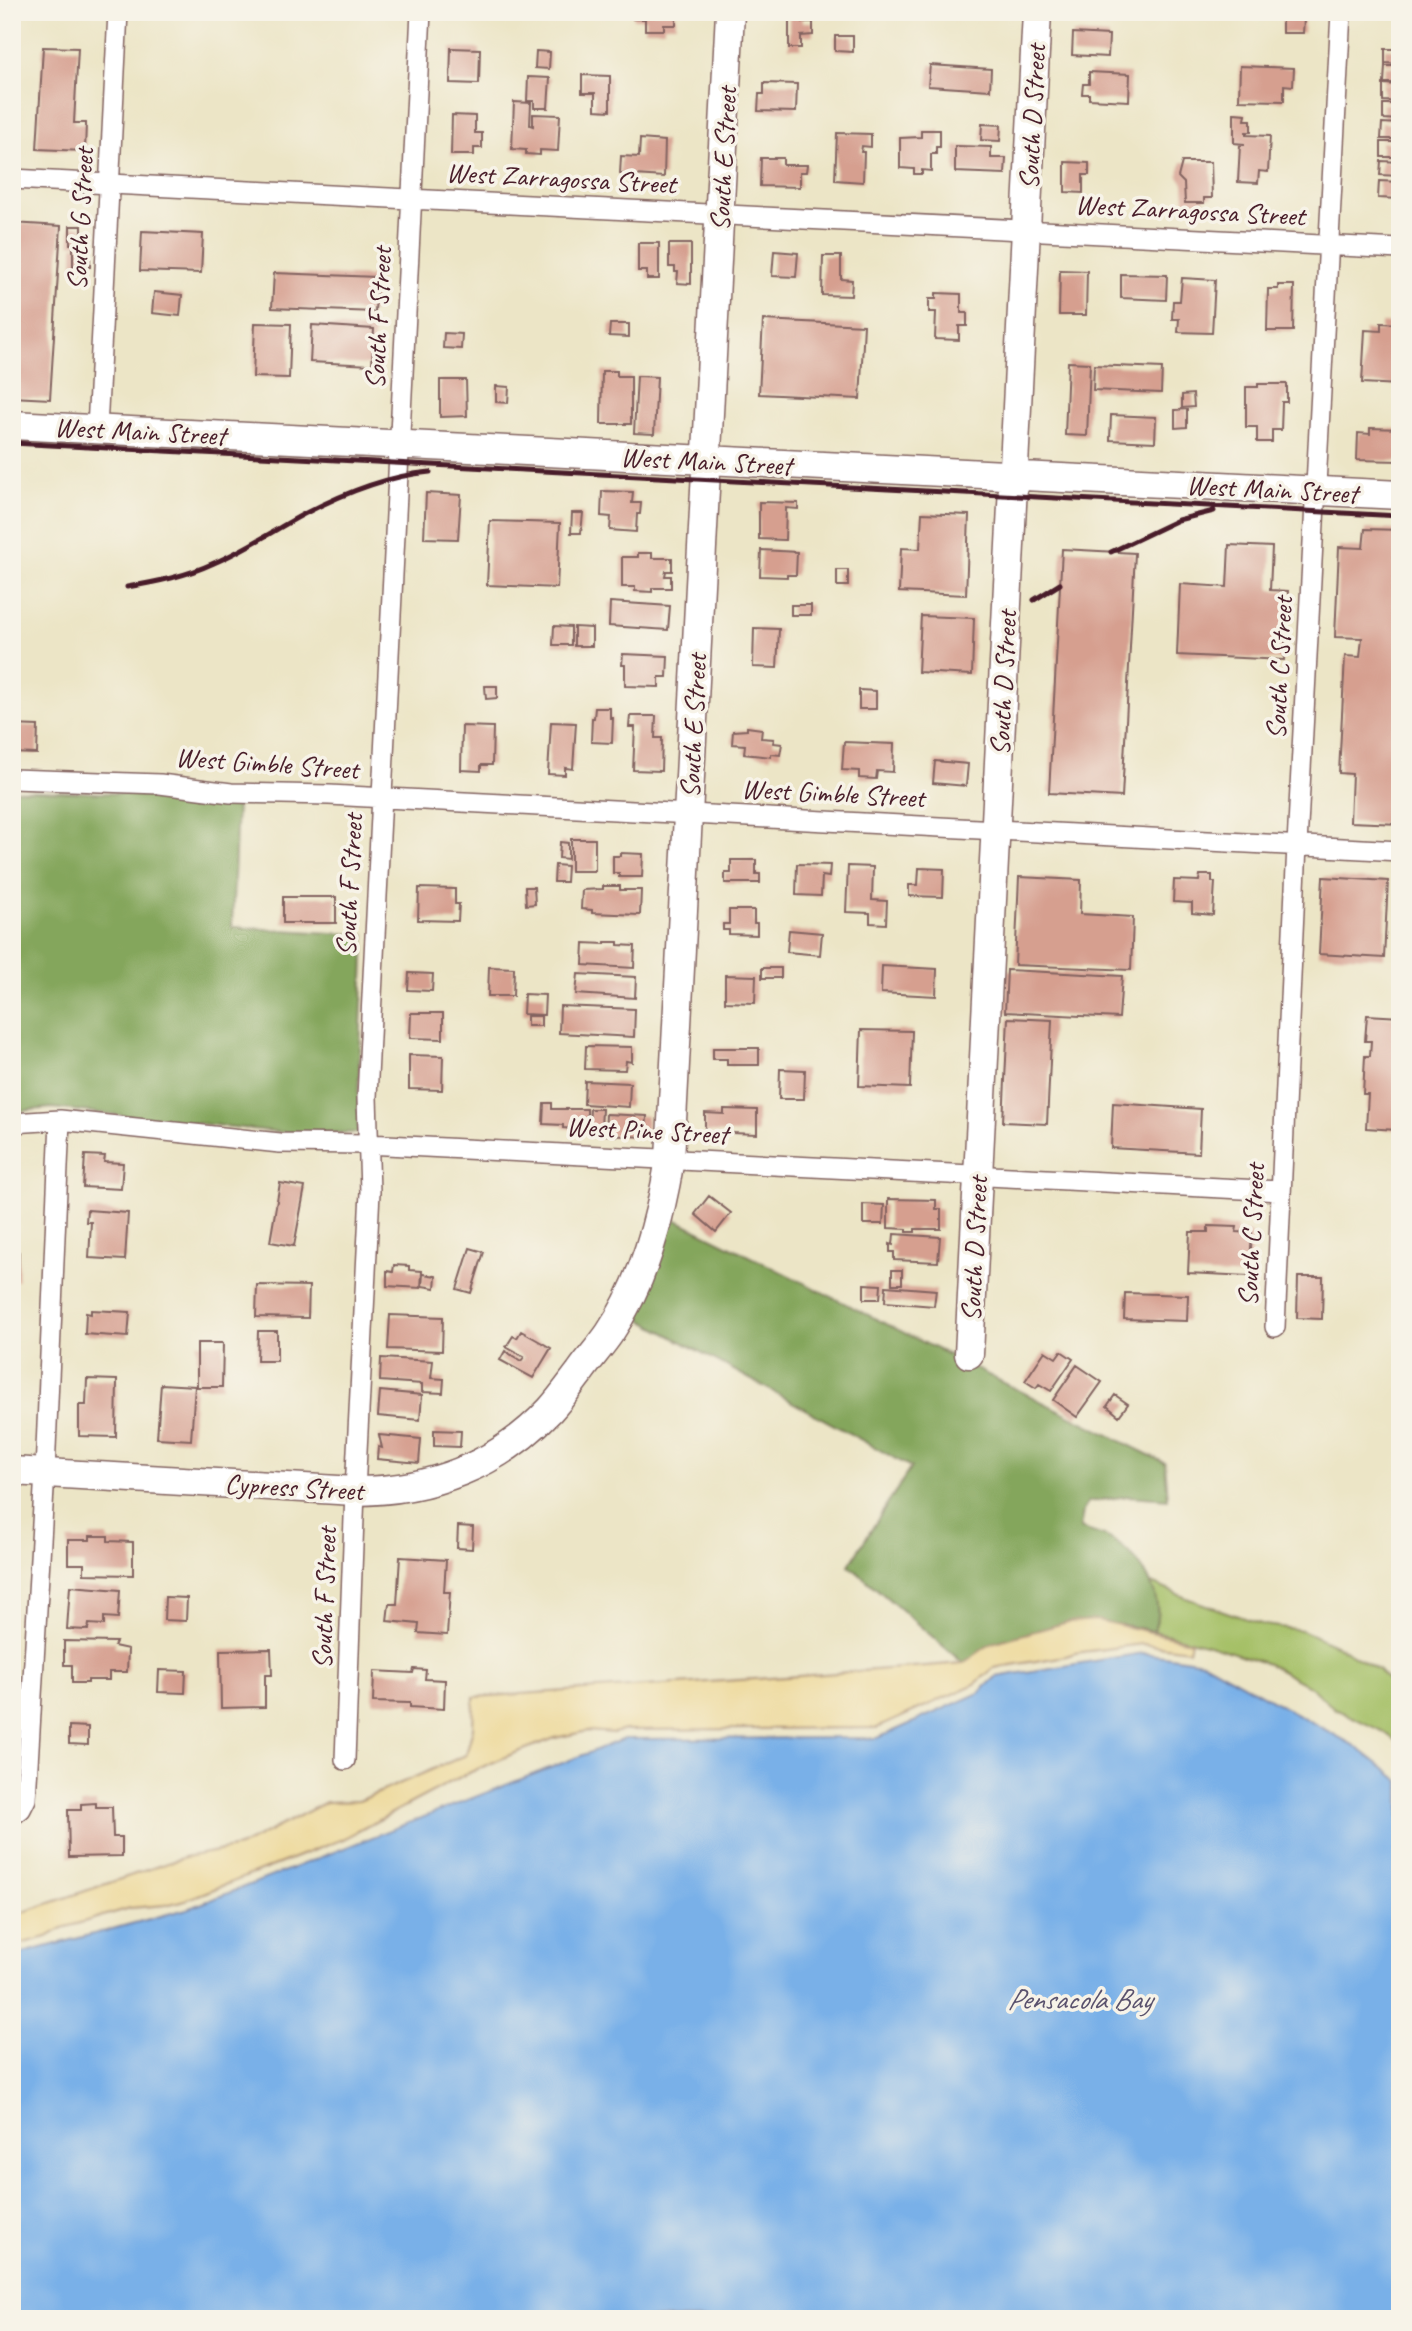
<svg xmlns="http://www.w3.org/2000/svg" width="1412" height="2331" font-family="Caveat,sans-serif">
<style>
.green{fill:#a5c066;stroke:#787048;stroke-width:2}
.forest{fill:#84a65b;stroke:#676243;stroke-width:2}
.sand{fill:#eeda9e;stroke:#9c7c64;stroke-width:2}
.water{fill:#79b0e8;stroke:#62688a;stroke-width:2}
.building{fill:#d69f8f}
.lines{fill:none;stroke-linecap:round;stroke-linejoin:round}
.street-casing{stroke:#836461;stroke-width:22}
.secondary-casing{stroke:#836461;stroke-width:31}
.street{stroke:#fff;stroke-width:19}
.secondary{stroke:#fff;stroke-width:28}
.rail{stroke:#4a1f2b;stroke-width:5}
.labels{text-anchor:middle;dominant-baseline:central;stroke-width:7;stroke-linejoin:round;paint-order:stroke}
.street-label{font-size:28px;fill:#4a1f2b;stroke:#f7f3e8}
.water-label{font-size:30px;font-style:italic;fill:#5a526d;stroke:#f7f3e8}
</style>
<rect width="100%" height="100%" fill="#f7f3e8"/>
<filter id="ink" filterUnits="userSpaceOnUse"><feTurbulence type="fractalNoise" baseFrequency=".0143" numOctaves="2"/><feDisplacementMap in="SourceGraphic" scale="14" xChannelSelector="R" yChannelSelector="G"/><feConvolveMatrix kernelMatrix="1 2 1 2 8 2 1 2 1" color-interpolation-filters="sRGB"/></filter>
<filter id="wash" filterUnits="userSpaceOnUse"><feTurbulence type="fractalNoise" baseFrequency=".00686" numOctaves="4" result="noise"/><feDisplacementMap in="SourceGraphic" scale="28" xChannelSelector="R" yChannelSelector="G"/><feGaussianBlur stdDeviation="1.57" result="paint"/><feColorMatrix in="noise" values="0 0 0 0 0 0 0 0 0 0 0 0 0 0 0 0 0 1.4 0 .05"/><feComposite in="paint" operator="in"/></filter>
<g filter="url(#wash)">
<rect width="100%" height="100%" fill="#ece5c6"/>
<path class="green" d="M1149,1582L1189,1599L1264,1625L1302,1630L1339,1647L1378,1670L1400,1694V1744L1384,1732L1335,1709L1309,1686L1268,1664L1209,1645L1154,1631C1160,1613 1158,1599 1149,1582Z"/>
<path class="forest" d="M14,790L159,795L237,804L232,927L365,935L358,1096V1133L280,1132L52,1108L12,1112Z
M669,1216L959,1360V1364L968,1365L1165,1463L1168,1499L1128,1496L1088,1502L1083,1511L1080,1528C1090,1532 1102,1534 1111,1539C1142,1558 1166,1596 1154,1631L1124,1625L1068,1622L992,1643L963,1663L849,1565L911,1467L631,1314Z"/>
<path class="sand" d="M1096,1620L1191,1641L1189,1650L1142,1644L1075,1653L1066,1656L994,1668L975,1684L877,1728L624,1730L614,1733L588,1731L555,1738L510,1755L464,1775L343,1839L188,1899L166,1905L130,1908L63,1928L47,1937L12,1946V1916L185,1857L239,1847L326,1802L359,1801L466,1755L473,1728L474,1697L786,1677L963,1663L992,1643L1068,1622Z"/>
<path class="water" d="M1143,1653L1203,1662L1355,1746L1400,1781V2319H12V1956L190,1908L624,1739L878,1738L979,1693L996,1677Z"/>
<g id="blocks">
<path class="building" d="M633,12H676V25H664V30H645V19H633Z
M789,12H802V22H813V35L801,36V48H789Z
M1282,18L1304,19L1303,33H1282Z
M1073,33L1109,35L1108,57L1072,55Z
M835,36H853V52L835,51Z
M43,47L78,48L74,123H86L85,151L37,149Z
M451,48L480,49L479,84L450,83Z
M1385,49H1400V64L1385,63Z
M536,51L550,52L549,69L535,68Z
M930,65L991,69L990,90L928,86Z
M1240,66L1294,68L1293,86L1284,85V101L1239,100Z
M1385,66H1400V83H1384Z
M1089,72L1130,74L1129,101L1089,99V94H1082L1083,84H1089Z
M582,75L610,76V111L595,110V93H582Z
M528,77L550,78L548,108H534V101H527Z
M764,83L797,84L796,112L758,111L759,94H764Z
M1383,84L1400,85V102L1383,101Z
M514,102L531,103L530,125L533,126V114L560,115L558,151L540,150V155L526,154V150L512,149Z
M1383,104H1400V120L1383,119Z
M1234,113L1246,114L1245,120H1251V132H1246V135L1270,136L1268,172L1259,171L1258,183L1238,182L1240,145H1244V144L1234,143Z
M452,115L475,116V133H482V148H474V155H451Z
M1382,123L1400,124V139H1381Z
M982,124L1001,125L1000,141L981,140Z
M921,130H940V147H936V154H931V171L922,170V174H914V169L900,168V138L921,137Z
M837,133L871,134V147L862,146L861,152H864L863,182L835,180Z
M640,139L665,141L664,177L620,174L621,156L639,157Z
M1381,142H1400V157H1381Z
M955,146L991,147V158H1006L1005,174L955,172Z
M761,158H783V165H807L806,172H800V187L760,186Z
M1381,161L1400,162V176L1380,175Z
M1065,162L1089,163V175H1083V193L1065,192Z
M1182,162H1211L1212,198H1204V203H1185L1184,183L1178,177Z
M1379,181L1400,182V199L1378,198Z
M12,223L61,226L50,399L12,397Z
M70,226H82V244H70Z
M142,231L203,234L201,273L140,271Z
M638,243H659V279H647V271H638Z
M669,244H691V284L677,283L678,272H675V267H669Z
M73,246H90V267H73Z
M774,251L798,253L796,277L772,276Z
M823,256H841V279L852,280L851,296L822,295Z
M1060,270L1087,271L1086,315H1059Z
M274,273L377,277L375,312L272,308Z
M1121,274L1167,275L1166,300L1121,298Z
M1182,278L1215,280L1212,333L1178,332L1179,319H1172L1173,301H1180Z
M1278,285H1294L1293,331H1267L1268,289H1278Z
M154,292L182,295L180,316L152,313Z
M936,293L961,294V313H967V326H959V340L935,339L936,312H929V299H936Z
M763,320L864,325L860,399L759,394Z
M255,323L291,324L289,378L253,377Z
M1381,323L1400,324V385L1362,383L1365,330L1381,331Z
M610,324H629V337L609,336Z
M312,325L374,329L372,365L310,362Z
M444,333L462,334L461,349L443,348Z
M1068,362L1090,363L1087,436L1065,435Z
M1094,365L1162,368L1161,393L1093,390Z
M602,371H617V376H631V424H601Z
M637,376L657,377L654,434L634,433Z
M440,380H466L467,416L440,417Z
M1258,384H1287V402H1282L1281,430H1272V442H1257V427H1246V387H1258Z
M496,386L509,387L508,403L496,402Z
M1193,394L1194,407L1182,408V395Z
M1187,409V427L1175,428V410Z
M1111,415L1156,417L1155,442L1110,440Z
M1370,428L1400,429V461L1357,460L1358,433L1370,434Z
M12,462L17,463L16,493H12Z
M602,491L633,492L632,503H641L640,514H637L636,532L610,530L611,517L601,516Z
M426,493L461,495L458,539L424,538Z
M759,502L798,503V509L786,508L785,540L759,539Z
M572,513H583L581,533H571Z
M922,513L969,515L966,595L899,592L901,548L920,549Z
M490,521L560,523L557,588L487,585Z
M1365,529L1400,530V824L1350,822L1352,774L1339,773L1345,656L1360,657L1362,638L1335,637L1339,547L1363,548Z
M1229,545L1272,547L1270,590L1288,591L1284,660L1177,655L1180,584L1227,587Z
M1062,549L1135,553L1122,797L1049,793Z
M761,550L797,552L796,575H787V577L760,576Z
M638,553H652V558H672V571H666L665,576H671V588H652V592L635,591V587H622V557H638Z
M837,570H848V586H837Z
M610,602L670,606L668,630L609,626Z
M791,605H811V615H791Z
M921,616L974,618L972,675L918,672Z
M554,626L571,627V645H553Z
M574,627L592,628V646H574Z
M754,628L779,629L777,668L753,667Z
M623,654L668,656L667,677H659V687L625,686V665H622Z
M485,686H497V698L486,699Z
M859,690L876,691V709H859Z
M595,708H610V718H613L612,743L591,742L592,718H594Z
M630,716H656L655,738H662L661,771L633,770L635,727H629Z
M551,722L576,723L573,769L565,768V775L548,774Z
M12,725L38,726L37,754L12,753Z
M462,726L493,727L492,765H481V771L461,770Z
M747,727L762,729L761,738L774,739L773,743L782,744L780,755L771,754V757L744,754L745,745L732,744L733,731L747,730Z
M844,742L894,744L893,772L877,771L876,779L859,778V771L842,770Z
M935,761L968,764L966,786L933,783Z
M571,839H595V871H571Z
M560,842L568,843V859L559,858Z
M620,853L643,854L642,877H619V873H613V856H620Z
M731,860H756V874H760V883H725V873H731Z
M797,864L830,865L829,877L822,876L821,896L796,895Z
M555,865L567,866L566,882H554Z
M848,866L873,867L872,900L887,901L886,924L870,923V913L846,912Z
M919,868L944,869L943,897L909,896V885H918Z
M1200,875H1212V882H1215L1213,915L1192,913V903L1173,902L1174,880L1199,881Z
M1019,877L1081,880L1080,914L1133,917L1131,970L1015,965Z
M1323,877L1388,881L1384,958L1319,954Z
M603,886H620V890H641L640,915L592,913V910L581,909L582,890L603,889Z
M525,887H534L535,904L526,905Z
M419,888L455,889V904H459L458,921L418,920Z
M283,897H336V923H283Z
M729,910H754V923H757V935L729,934V930H723V924H729Z
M789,930L822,933L820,955L787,952Z
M605,942H618V945L635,946L634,968L583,965L584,943L605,944Z
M882,966L937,969L936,996L881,993Z
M489,967L514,968L513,996H488Z
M762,968H781V978H762Z
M1007,970L1122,976L1119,1018L1005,1012Z
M409,973L433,974L432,991L408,990Z
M578,974L636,977L635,998L576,994Z
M725,975L756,976L755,1003L725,1002Z
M524,994L545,995L544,1015L523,1014Z
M560,1006L635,1009L634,1037L559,1033Z
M411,1013H443V1039L410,1038Z
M1367,1015L1400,1017L1397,1077H1400V1119H1398L1397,1130L1366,1128L1368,1094H1363L1365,1056H1370L1371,1041H1365Z
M527,1016H541V1026H527Z
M1008,1018L1052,1020L1047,1124L1003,1122Z
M861,1030L912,1031L910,1088L859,1086Z
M586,1046L632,1047V1062L626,1061L625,1070L585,1069Z
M713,1048H759V1065H727V1059H713Z
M409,1055L443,1056L442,1090L409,1089Z
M780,1069L805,1070L804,1099H779Z
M585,1081L630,1083L629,1107L584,1104Z
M544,1103H552V1109H587V1126L574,1125V1129L563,1128V1125L543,1124Z
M1113,1103L1201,1109L1199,1153L1111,1148Z
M590,1109H602L601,1128L589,1127Z
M724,1109L757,1110V1134L705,1132V1113L724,1114Z
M606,1114L647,1116L646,1137L605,1135Z
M85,1155L105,1156L104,1162L123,1163L121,1189L83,1187Z
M280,1183L305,1187L294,1246L270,1242Z
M709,1196L731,1213L716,1232L695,1214Z
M888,1199L936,1200V1209H941V1229H915V1232H907V1229L888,1228Z
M863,1204L884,1205L883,1224H863Z
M87,1210L128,1213L125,1260L89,1258L91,1222H86Z
M1208,1226L1237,1227L1236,1232L1252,1233L1249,1276L1188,1273L1190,1232H1208Z
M894,1234L940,1237L938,1262L894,1260V1252H890V1244L893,1245Z
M470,1248L484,1252L471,1293L457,1289Z
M12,1251L19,1252L18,1281L12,1280Z
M394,1265L409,1266V1270L422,1271L421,1288L387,1286V1271L393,1272Z
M892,1270H902V1284H892Z
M423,1274L436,1276L435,1288L422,1286Z
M1298,1277H1323L1322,1319L1297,1318Z
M864,1284L881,1285L880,1299H864Z
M257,1285L309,1286L308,1318L256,1317Z
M886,1286L936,1290L934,1306L885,1302Z
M1125,1293L1188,1295L1187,1321L1124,1319Z
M91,1310L130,1312L128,1337L85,1334L86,1313L91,1314Z
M390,1315L443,1317L442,1351L388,1349Z
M258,1331H277V1361H257Z
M521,1331L551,1348L533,1378L500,1360L505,1351L521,1361L524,1357L506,1347L513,1336L517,1338Z
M197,1343H223L222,1387H197Z
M1045,1351L1056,1358L1061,1351L1073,1359L1051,1391L1039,1384L1036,1388L1025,1381Z
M381,1358L433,1361L431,1378L444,1379L443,1393L422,1392V1384L380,1381Z
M1077,1365L1102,1382L1077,1417L1053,1400Z
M87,1379L117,1380L116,1437L79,1436V1405H86Z
M161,1384L195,1386L191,1440L157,1438Z
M380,1391L422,1395L420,1420L378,1416Z
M1115,1395L1128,1404L1119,1416L1107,1406Z
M434,1430L461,1431L460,1447L434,1446Z
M379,1435L421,1439L419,1463L377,1459L378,1447L382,1448Z
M458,1526L473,1527L472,1549L457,1548Z
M90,1536H108V1541L133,1542V1575L84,1574V1564H68V1540H90Z
M400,1557L446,1560L444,1592H450L447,1635L418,1633L419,1624L387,1621L389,1604H397Z
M70,1586L120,1590L118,1618L104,1617V1625L89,1624L88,1630L67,1629Z
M165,1597L187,1598L186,1621L164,1620Z
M64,1641L116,1642L114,1646L128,1649L127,1672H109V1680H88V1683H72V1665H64Z
M271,1649L272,1675H265V1707L221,1708L220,1650Z
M414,1669L426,1670L425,1679L445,1680L444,1709L410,1707V1703L373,1702L374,1671L413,1673Z
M159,1670L186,1671L185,1693L158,1692Z
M69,1726L88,1727V1745L69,1744Z
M96,1803V1807H112L113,1837H122V1856L69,1857L68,1810H81V1804Z"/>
</g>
</g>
<g filter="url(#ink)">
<use href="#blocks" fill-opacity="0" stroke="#836461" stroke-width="2"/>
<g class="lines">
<defs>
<path id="street" d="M12,179L1400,249
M97,429L118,12
M12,779L160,784L231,793L329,795L1400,851
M12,1123L60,1120L280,1143L367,1144L1281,1191
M1275,1327L1297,845L1341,12
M345,1760L355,1491L370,1192L367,1097L421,12
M12,1816L21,1809L26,1799L45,1472L60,1120"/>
<path id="secondary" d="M12,425L1400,495
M969,1354L1037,12
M12,1471L355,1491C431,1491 498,1465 550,1410C561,1398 570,1385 580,1372C589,1359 600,1347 609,1334C644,1282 660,1220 670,1159L730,12"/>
</defs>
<use href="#street" class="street-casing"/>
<use href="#secondary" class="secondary-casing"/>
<use href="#street" class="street"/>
<use href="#secondary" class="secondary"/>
<path class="rail" d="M12,443L1400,516
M1111,552L1178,520L1214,511
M127,587C157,582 186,576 214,563C245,550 274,530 304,514C342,494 386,476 430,472
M1034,600L1060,584"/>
</g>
</g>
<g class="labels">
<g class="street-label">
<text transform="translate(1032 117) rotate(-87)">South D Street</text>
<text transform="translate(723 159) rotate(-87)">South E Street</text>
<text transform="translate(561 178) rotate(3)">West Zarragossa Street</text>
<text transform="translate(1190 210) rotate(3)">West Zarragossa Street</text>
<text transform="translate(80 219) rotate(-87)">South G Street</text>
<text transform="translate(378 318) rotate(-87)">South F Street</text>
<text transform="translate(140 431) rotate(3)">West Main Street</text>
<text transform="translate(706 461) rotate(3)">West Main Street</text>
<text transform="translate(1272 489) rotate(3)">West Main Street</text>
<text transform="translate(1279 668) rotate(-87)">South C Street</text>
<text transform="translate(1003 683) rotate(-87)">South D Street</text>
<text transform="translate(693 726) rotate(-87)">South E Street</text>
<text transform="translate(267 763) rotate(4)">West Gimble Street</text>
<text transform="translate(833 793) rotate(3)">West Gimble Street</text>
<text transform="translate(349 885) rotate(-87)">South F Street</text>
<text transform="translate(647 1130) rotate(3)">West Pine Street</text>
<text transform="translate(1251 1235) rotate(-87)">South C Street</text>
<text transform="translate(974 1249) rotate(-87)">South D Street</text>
<text transform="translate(294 1487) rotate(3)">Cypress Street</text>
<text transform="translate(324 1598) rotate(-88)">South F Street</text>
</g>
<g class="water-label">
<text x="1079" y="1999">Pensacola Bay</text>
</g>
</g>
<rect width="1412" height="2331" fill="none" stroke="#f7f3e8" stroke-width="42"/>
</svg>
